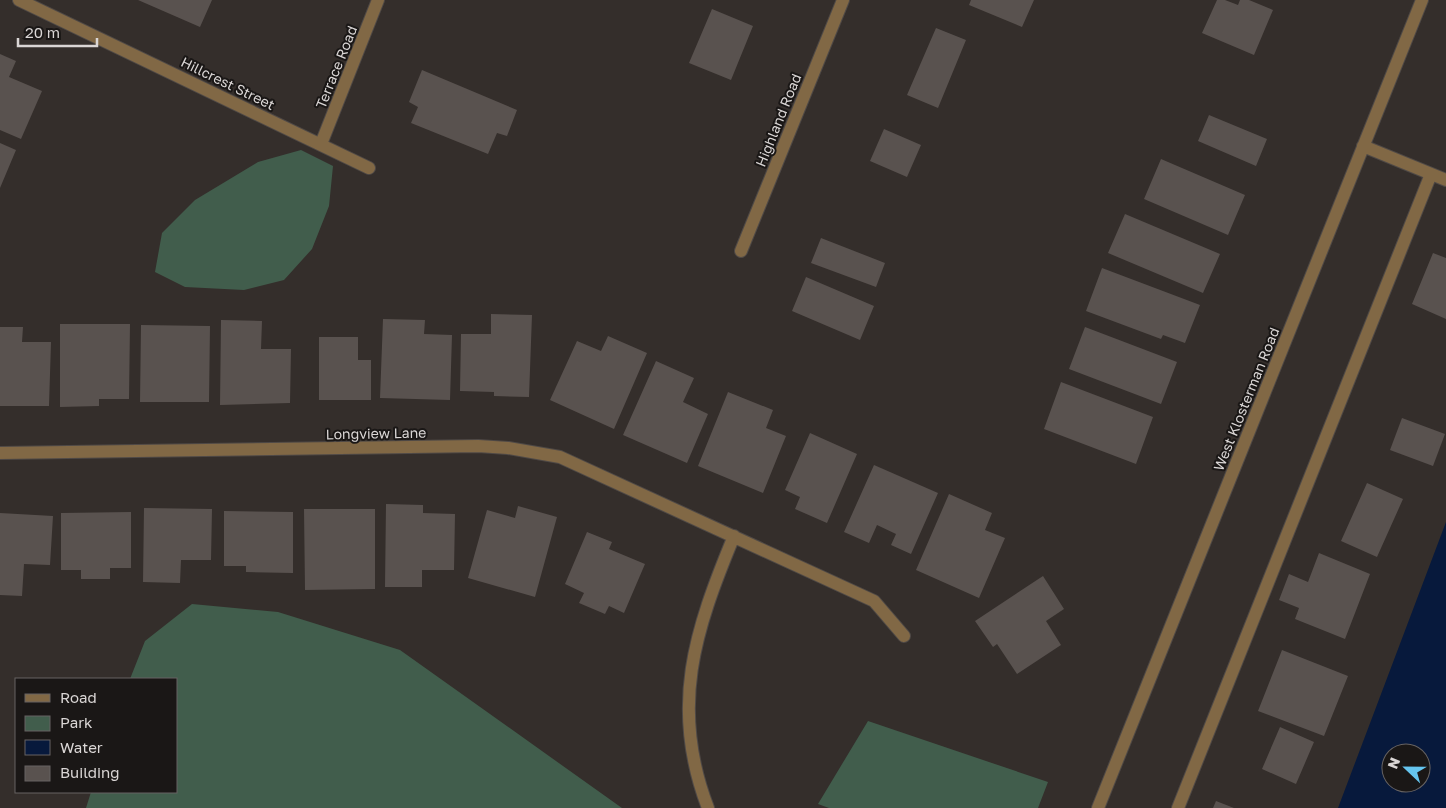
<svg xmlns="http://www.w3.org/2000/svg" width="1446" height="808" font-family="'Golos Text',sans-serif">
<style>
.green{fill:#415d4c}
.water{fill:#07193c;fill-rule:evenodd}
.building{fill:#59524f}
.lines{fill:none;stroke-linecap:round;stroke-linejoin:round}
.minor-casing{stroke:#4f4946;stroke-width:14}
.minor{stroke:#816845;stroke-width:12}
.labels{text-anchor:middle;dominant-baseline:central;stroke-width:4;stroke-linejoin:round;paint-order:stroke}
.street-label{font-size:14px;fill:#dad6d5;stroke:#1a1716}
</style>
<rect width="100%" height="100%" fill="#342e2b"/>
<path class="green" d="M301,150L333,166L329,206L312,249L284,280L244,290L185,287L155,272L162,233L195,200L258,162Z
M192,604L278,612L400,650L622,808H86L91,792H176V679H130L145,641Z
M868,721L1048,782L1038,808H829L818,804Z"/>
<path class="water" d="M1446,522V808H1337H1338ZM1391,753H1421V783H1391Z"/>
<path class="building" d="M138,0H212L200,27Z
M971,0H1034L1022,27L969,5Z
M1217,0H1225L1238,5L1240,0H1249L1273,10L1254,55L1202,33Z
M712,9L753,26L731,80L689,63Z
M936,28L966,40L938,108L907,95Z
M0,54L16,61L9,77L42,91L21,139L0,130Z
M422,70L517,110L507,136L497,133L488,154L411,123L418,107L409,102Z
M1209,115L1267,139L1256,166L1198,141Z
M884,129L921,145L907,177L870,161Z
M0,143L16,150L0,188Z
M1161,159L1245,195L1228,235L1144,199Z
M1125,214L1220,254L1203,293L1108,253Z
M821,238L885,263L876,287L811,263Z
M1433,253L1446,258V319L1412,304Z
M1102,268L1200,305L1185,343L1163,335L1161,339L1086,311Z
M806,277L874,306L860,340L792,311Z
M491,314L532,315L529,397L494,396V392L460,391L461,334H491Z
M383,319L425,320L424,334L452,335L450,400L380,398Z
M221,320L262,321L261,349H291L290,403L220,405Z
M60,324H130L129,399H99V406L60,407Z
M141,325L210,326L209,402H140Z
M0,327H23L22,342H51L49,406H0Z
M1085,327L1177,362L1161,404L1069,369Z
M608,336L647,353L614,429L550,400L577,341L601,351Z
M319,337H358V360H371V400H319Z
M656,361L694,378L683,402L708,414L687,463L623,435Z
M1061,382L1153,417L1136,464L1044,429Z
M728,392L773,410L766,428L786,436L763,493L698,466Z
M1402,418L1445,434L1433,466L1390,450Z
M810,433L857,454L827,523L795,509L800,497L785,490Z
M874,465L938,493L911,554L891,545L896,534L877,525L869,543L844,532Z
M1367,483L1403,499L1377,557L1341,541Z
M949,494L992,513L985,530L1005,538L979,598L916,570Z
M386,504L423,505V513L455,514L454,570H422V587H385Z
M518,506L557,517L535,597L468,578L487,510L515,518Z
M144,508L212,509L211,560H181L180,583L143,582Z
M304,509H375V589L305,590Z
M224,511L293,512V573L246,572V566H224Z
M131,512V568H110V579H81V570H61V513Z
M0,513L53,516L50,565L24,564L22,596L0,595Z
M587,532L612,542L609,549L645,564L624,613L609,606L605,614L579,603L584,593L565,584Z
M1319,553L1370,574L1345,639L1295,619L1299,608L1279,600L1289,574L1308,582Z
M1043,576L1064,609L1046,621L1061,645L1017,674L997,644L993,647L975,621Z
M1282,650L1348,676L1324,736L1258,711Z
M1280,727L1314,742L1296,784L1262,769Z
M1216,801L1234,808H1213Z"/>
<g class="lines">
<defs>
<path id="minor" d="M19,0L369,168
M321,144L378,0
M1363,146L1446,180
M741,251L843,0
M0,453L478,446L508,448L560,457L874,601L904,636
M708,808C669,707 695,630 734,536
M1098,808L1422,0
M1178,808L1431,174"/>
</defs>
<use href="#minor" class="minor-casing"/>
<use href="#minor" class="minor"/>
</g>
<g class="labels">
<g class="street-label">
<text transform="translate(336 67) rotate(-68)">Terrace Road</text>
<text transform="translate(228 83) rotate(26)">Hillcrest Street</text>
<text transform="translate(778 120) rotate(-68)">Highland Road</text>
<text transform="translate(1246 399) rotate(-68)">West Klosterman Road</text>
<text transform="translate(376 433) rotate(-1)">Longview Lane</text>
</g>
</g>
<rect x="15" y="678" width="162" height="115" fill="#1a1716" stroke="#676362"/>
<rect x="25" y="694" width="25" height="8" fill="#816845" stroke="#676362"/>
<text x="60" y="703" font-size="15" fill="#dad6d5">Road</text>
<rect x="25" y="716" width="25" height="15" fill="#415d4c" stroke="#676362"/>
<text x="60" y="728" font-size="15" fill="#dad6d5">Park</text>
<rect x="25" y="740" width="25" height="15" fill="#07193c" stroke="#676362"/>
<text x="60" y="753" font-size="15" fill="#dad6d5">Water</text>
<rect x="25" y="766" width="25" height="15" fill="#59524f" stroke="#676362"/>
<text x="60" y="778" font-size="15" fill="#dad6d5">Building</text>
<g transform="translate(1406 768) rotate(292)"><circle r="24" fill="#1a1716" stroke="#676362"/>
<path d="M0-4L9 19L0 12L-9 19Z" fill="#65c5ef"/>
<text y="-8" font-size="14" font-weight="bold" text-anchor="middle" fill="#dad6d5">N</text>
</g>
<path d="M18 38v8h79v-8" fill="none" stroke="#dad6d5" stroke-width="2.5"/>
<text x="25" y="38" font-size="15" fill="#dad6d5" stroke="#1a1716" stroke-width="4" paint-order="stroke">20 m</text>
</svg>
